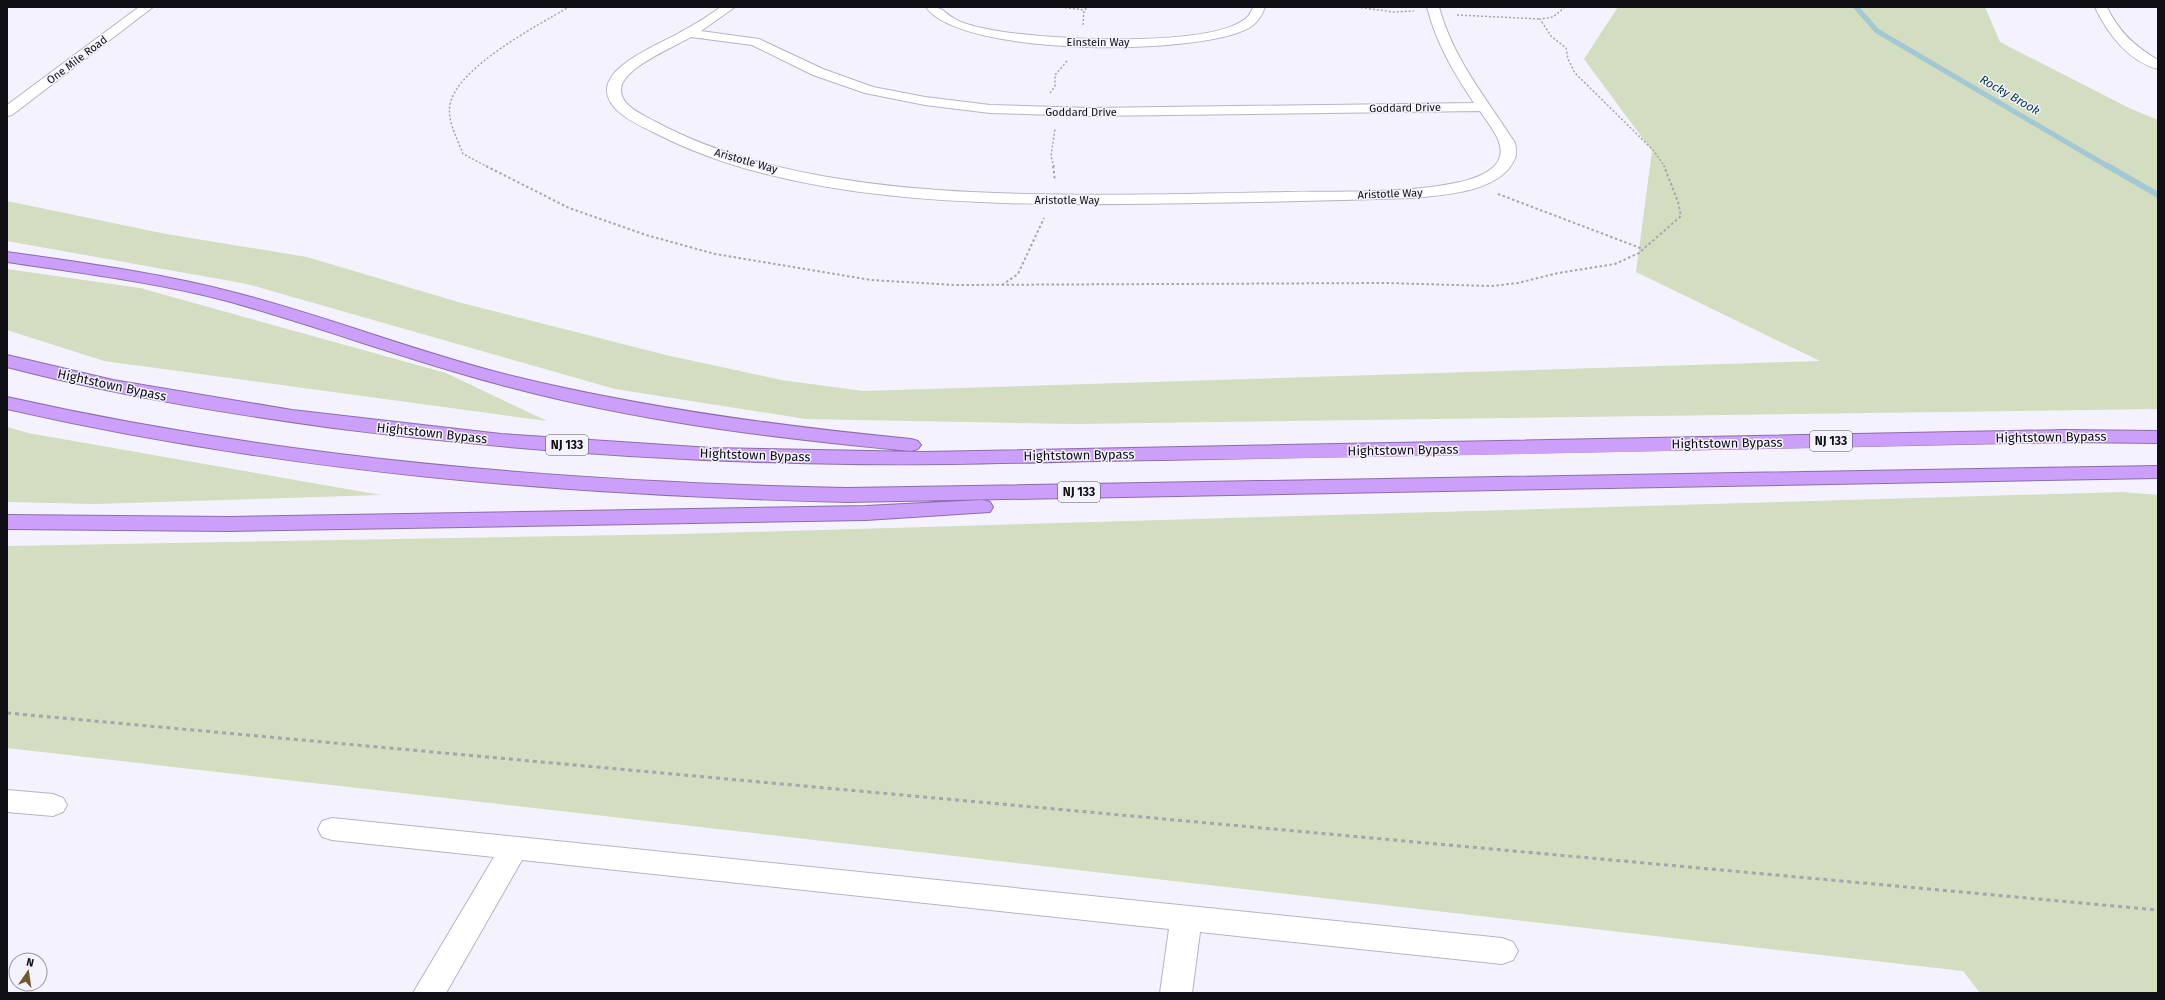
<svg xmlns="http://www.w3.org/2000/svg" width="2165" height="1000" font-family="'Fira Sans',sans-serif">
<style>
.green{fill:#d3ddc0}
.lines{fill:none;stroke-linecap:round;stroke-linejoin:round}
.stream-far1{stroke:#a2c8d4;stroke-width:5}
.stream{stroke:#a2c8d4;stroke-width:6}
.street-casing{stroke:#b5b4c5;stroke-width:2}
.secondary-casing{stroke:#b5b4c5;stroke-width:2}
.highway-casing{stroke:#8a6daa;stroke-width:2}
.path-far2{stroke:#a6a4ae;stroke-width:1.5;stroke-dasharray:2 2;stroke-linecap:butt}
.path-far1{stroke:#a6a4ae;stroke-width:2;stroke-dasharray:2.5 2.5;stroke-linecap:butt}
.path{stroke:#a6a4ae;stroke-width:3;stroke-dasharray:4 4;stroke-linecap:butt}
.street{fill:#fff;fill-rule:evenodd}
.secondary{fill:#fff;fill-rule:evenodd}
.highway{fill:#cca0fa;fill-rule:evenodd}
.labels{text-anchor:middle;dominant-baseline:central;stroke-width:3;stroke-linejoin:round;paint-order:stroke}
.far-street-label{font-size:11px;fill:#0f0e15;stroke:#f4f2fe}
.far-water-label{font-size:12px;font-style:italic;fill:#003946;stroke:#f4f2fe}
.shield{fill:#f4f2fe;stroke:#54525b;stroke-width:1}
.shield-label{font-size:12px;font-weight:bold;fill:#0f0e15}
.street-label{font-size:13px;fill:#0f0e15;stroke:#f4f2fe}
</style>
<rect width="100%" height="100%" fill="#f4f2fe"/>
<path class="green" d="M1618,7H1985L2000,42L2129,108L2158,120V409L1076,424L806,419L615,389L247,284L7,241V201L166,234L307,257L458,302L666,355L781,380L863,391L1820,361L1636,272L1652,151L1584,59Z
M7,269L140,288L446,373L547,421L104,361L7,330Z
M7,427L28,433L381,495L95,504L7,502Z
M2123,492L2158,495V993H1980L1963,971L7,748V546L682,534Z"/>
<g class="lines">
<path class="stream-far1" d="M1856,7L1877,31L2109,167"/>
<path class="stream" d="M2108,166L2158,195"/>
<defs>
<path id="street" d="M721,7H735L701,31L759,39L823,69L873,87L925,97L990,105L1089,108L1474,103C1454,73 1436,43 1427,7H1439C1453,59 1487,99 1515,143C1516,148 1517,154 1515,158C1502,192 1444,195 1413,198C1318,201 1223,203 1128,204C978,205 790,203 655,133C639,125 605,111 607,88C610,63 660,44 679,33C694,25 708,16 721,7ZM691,37L752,45L813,75L865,93L925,105L990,113L1089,116L1480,111C1489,125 1509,146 1497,163C1488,175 1470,180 1455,183C1400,194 1342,191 1286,192C1181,194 1077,197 972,192C928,190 884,186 840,179C776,169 711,152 654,121C642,114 620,106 621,89C622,68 674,47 691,37Z
M926,7C945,7 941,11 955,19C964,24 977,27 987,29C1037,40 1201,48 1242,21C1248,18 1251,13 1253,7H1265C1262,16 1257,23 1249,28C1199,56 960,57 926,7Z
M2095,7H2107C2118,31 2135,47 2158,60V69C2129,62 2107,33 2095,7Z
M7,790L53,794L63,798L67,805L63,812L53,816L7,812Z
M332,818L1502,938L1513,942L1518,951L1513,960L1502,964L1200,932L1192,993H1160L1169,929L522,860L446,993H413L494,857L332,840L322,837L318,829L322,821Z"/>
<path id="secondary" d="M139,7H153L12,115L7,116V105Z"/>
<path id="highway" d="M7,252C83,263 161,273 236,293C329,317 419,353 512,376C643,408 776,426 911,439L918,441L921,445L918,449L911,451C772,438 633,421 498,384C407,360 318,326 227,301C155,282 80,273 7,262Z
M7,355L113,380L292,410L501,434L711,448L924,452L2065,430L2158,431V443L2065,442C1764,449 1463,456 1162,460C1058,461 954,466 851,464C678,462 505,450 333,428C223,413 114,395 7,367Z
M7,397C283,459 565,482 847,488L2158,466V478L847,502C565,495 283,472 7,409Z
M982,500L990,502L993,507L990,512L866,520L229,531L7,529V515L229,517L866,506Z"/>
</defs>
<use href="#street" class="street-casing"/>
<use href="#secondary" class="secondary-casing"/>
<use href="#highway" class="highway-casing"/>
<path class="path-far2" d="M1061,7L1084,10
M1357,7L1393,12L1414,11
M1565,7L1553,17L1540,19L1551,36L1566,48L1568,59L1575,73L1654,151L1665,167
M1457,15L1540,19
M1083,25L1084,10L1089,7
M1050,93L1055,86V75L1068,60
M488,167L463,154L461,149C456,136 447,119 450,105C456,68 538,25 569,7
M1054,167L1051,156L1055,129"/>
<path class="path-far1" d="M486,166L569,208L646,235L715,254L871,280L955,285L1386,283L1492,286L1518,283L1558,273L1615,264L1639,253L1681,216L1678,202L1664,166
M1053,166L1055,181
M1498,194L1643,249
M1002,285L1018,274L1044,218"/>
<path class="path" d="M7,713L2158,910"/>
<use href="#street" class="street"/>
<use href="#secondary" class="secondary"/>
<use href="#highway" class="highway"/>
</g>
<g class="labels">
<g class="far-street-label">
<text x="1098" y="42">Einstein Way</text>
<text transform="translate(77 60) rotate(-37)">One Mile Road</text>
<text transform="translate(1405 108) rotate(-1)">Goddard Drive</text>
<text x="1081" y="112">Goddard Drive</text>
<text transform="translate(746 161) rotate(16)">Aristotle Way</text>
<text transform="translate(1390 194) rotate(-2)">Aristotle Way</text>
<text x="1067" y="200">Aristotle Way</text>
</g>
<g class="far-water-label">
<text transform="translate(2010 95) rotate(30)">Rocky Brook</text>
</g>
<g class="shield">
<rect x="1810" y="431" width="42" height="20" rx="3"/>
<rect x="546" y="435" width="42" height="20" rx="3"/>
<rect x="1058" y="482" width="42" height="20" rx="3"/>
</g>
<g class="shield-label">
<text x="1831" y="441">NJ 133</text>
<text x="567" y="445">NJ 133</text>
<text x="1079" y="492">NJ 133</text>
</g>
<g class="street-label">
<text transform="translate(112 385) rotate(12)">Hightstown Bypass</text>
<text transform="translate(432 433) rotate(6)">Hightstown Bypass</text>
<text transform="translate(2051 437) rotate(-1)">Hightstown Bypass</text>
<text transform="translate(1727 443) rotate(-1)">Hightstown Bypass</text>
<text transform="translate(1403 450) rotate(-1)">Hightstown Bypass</text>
<text transform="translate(755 455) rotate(2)">Hightstown Bypass</text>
<text transform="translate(1079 455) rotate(-1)">Hightstown Bypass</text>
</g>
</g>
<rect width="2165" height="1000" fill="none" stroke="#0f0e15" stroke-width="16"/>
<g transform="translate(28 972) rotate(13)"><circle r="19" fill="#f4f2fe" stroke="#9897a1"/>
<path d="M0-3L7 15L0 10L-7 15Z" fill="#715729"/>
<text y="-6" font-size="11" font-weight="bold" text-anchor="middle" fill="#0f0e15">N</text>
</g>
</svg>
